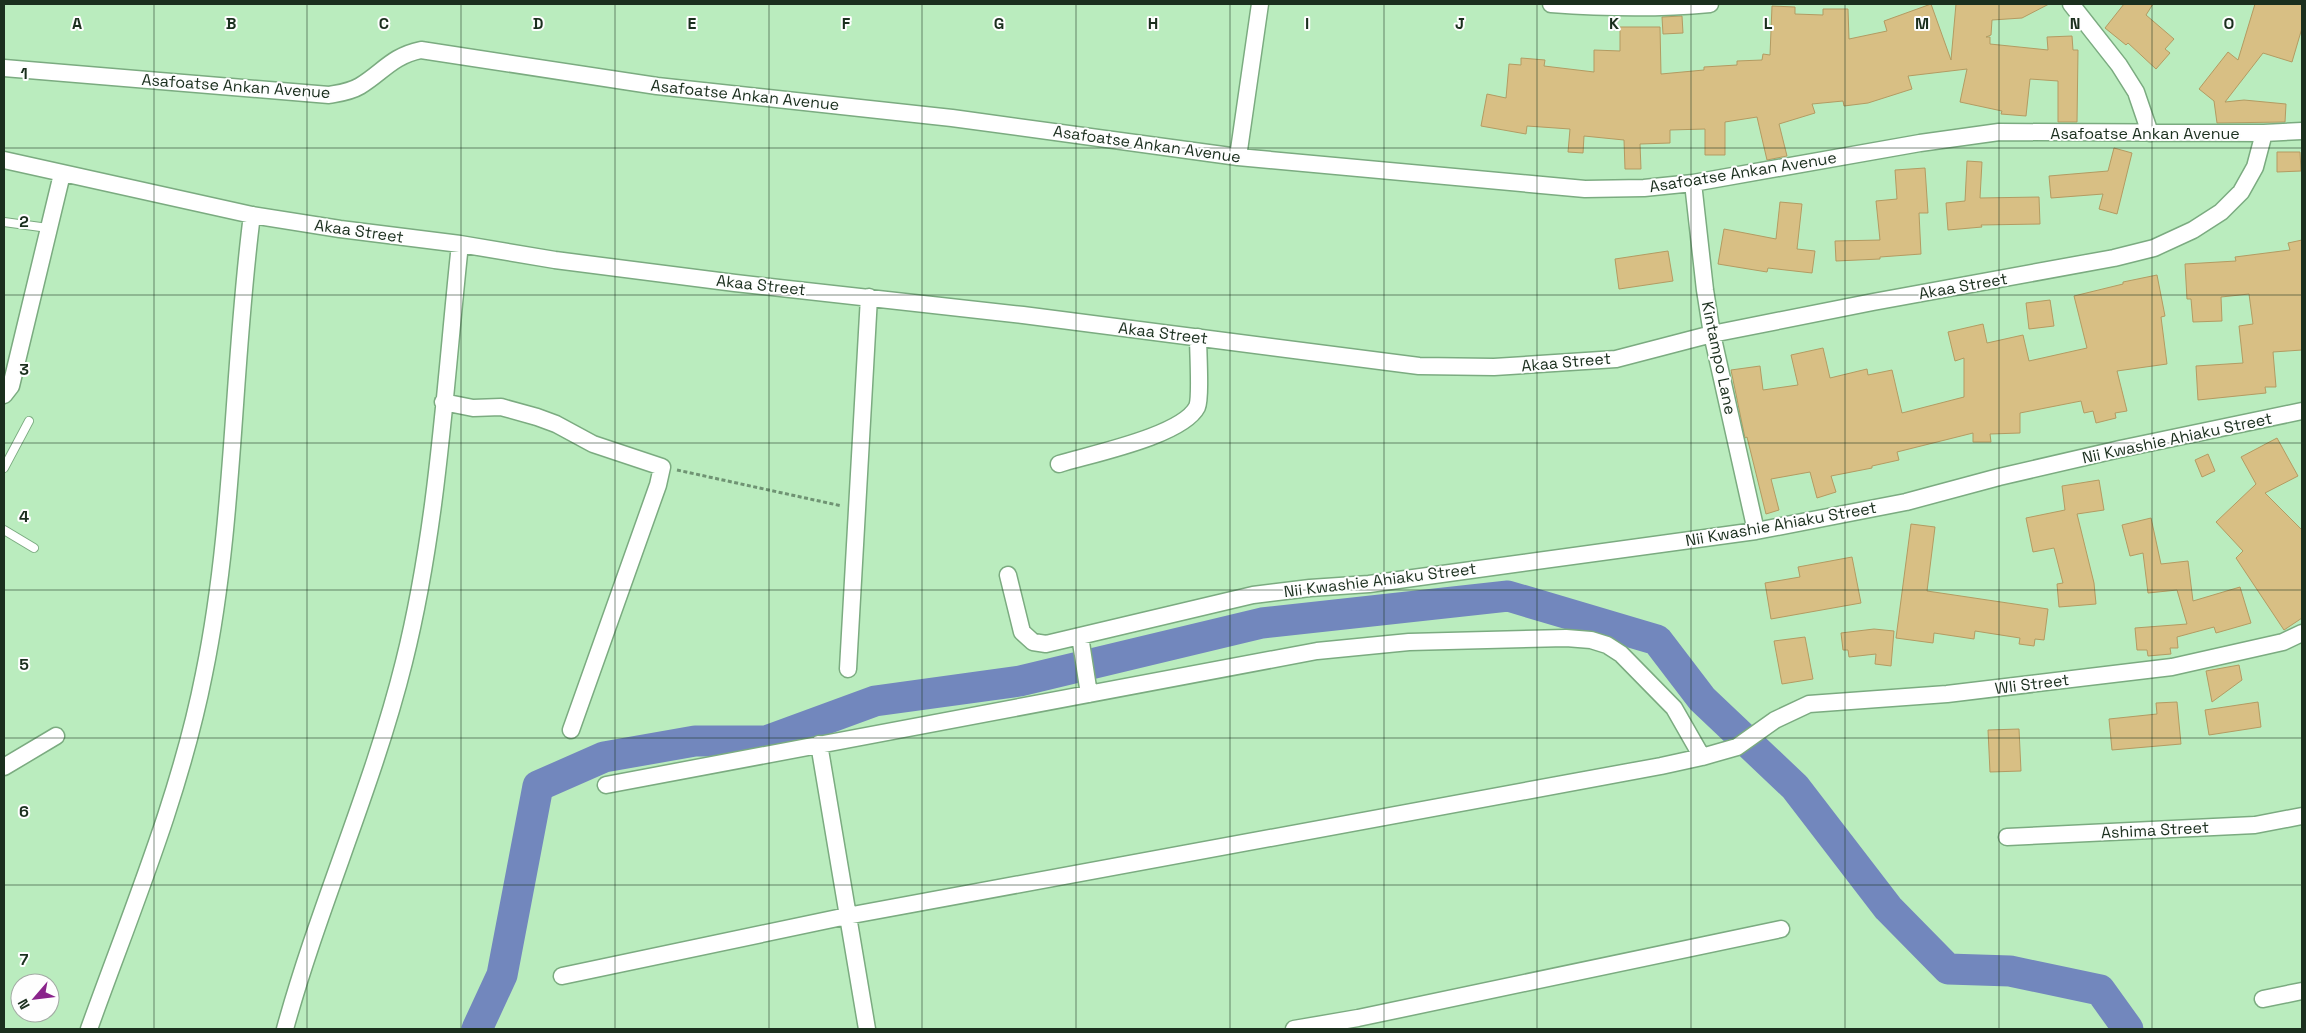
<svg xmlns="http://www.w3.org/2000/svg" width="2306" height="1033" font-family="'Space Grotesk',sans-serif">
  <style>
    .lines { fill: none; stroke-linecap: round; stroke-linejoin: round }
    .river { stroke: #7287bd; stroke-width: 31 }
    .building { fill: #d8bf84; stroke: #b39b62 }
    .lane-casing { stroke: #7bab80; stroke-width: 10 }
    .street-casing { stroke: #7bab80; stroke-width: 19 }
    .path { stroke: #6f9373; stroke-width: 3; stroke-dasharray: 4 2.5; stroke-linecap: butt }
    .lane { stroke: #fff; stroke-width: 8 }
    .street { stroke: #fff; stroke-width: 16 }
    .grid { fill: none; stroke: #1b2f1e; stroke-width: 1; stroke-opacity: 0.55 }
    .labels { text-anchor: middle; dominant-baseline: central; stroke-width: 4; stroke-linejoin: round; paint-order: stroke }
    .street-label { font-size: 16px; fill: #1b2f1e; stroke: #fefefe }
    .grid-label { font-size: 16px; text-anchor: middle; font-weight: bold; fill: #1b2f1e; stroke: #fefefe; stroke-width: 4; stroke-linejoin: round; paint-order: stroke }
  </style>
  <rect width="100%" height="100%" fill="#baecbe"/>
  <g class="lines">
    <path class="river" d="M477 1029 502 975 538 786 604 757 695 741H766L875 701 1020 681 1262 623 1508 596 1657 640 1702 699 1795 787 1888 908 1948 969 2010 971 2100 990 2128 1029"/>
  </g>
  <path class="building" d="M1931 4 1951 60 1956 4H2049L2022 18 1992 20 1991 35 1986 37H1990V44L2048 50 2047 37 2072 36 2073 50H2078L2077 122H2058V81L2030 79 2026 116 2001 114 2002 111 1960 102 1967 69 1908 76 1912 89 1868 103 1844 106 1843 101 1812 104 1815 113 1779 124 1787 156 1767 160 1757 117 1725 122V155H1705V129L1670 130V143L1640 144 1641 169H1625L1624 140 1584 136 1583 153 1568 152 1570 129 1527 126 1526 134 1481 126 1487 94 1506 98 1509 64 1521 65V58L1545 60 1544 66 1594 72V50L1620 51V27H1660L1661 74 1704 70V67L1737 65V61L1762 60 1763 54 1770 55 1772 6 1795 7V14L1823 15V9H1848L1849 39 1887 31 1884 21Z
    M2124 4H2153L2146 15 2174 39 2165 49 2170 53 2156 69 2128 43 2126 45 2105 28Z
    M2255 4H2302V28L2292 62 2263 53 2225 102 2244 100 2286 104 2285 122 2217 123 2214 101 2199 89 2228 52 2238 60Z
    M1682 16 1683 33 1663 34 1662 17Z
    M2114 148 2132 153 2117 214 2099 209 2103 194 2051 198 2049 176 2108 171Z
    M2277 152H2300L2301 171 2277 172Z
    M1967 161 1982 162 1980 198 2039 197 2040 224 1981 225 1982 227 1948 230 1946 203 1965 201Z
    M1925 168 1928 213H1919L1921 254 1880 257V259L1836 261 1835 241 1880 240 1876 201 1897 199 1895 170Z
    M1780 202 1802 204 1797 249 1815 251 1812 273 1768 268 1767 272 1718 264 1724 229 1776 239Z
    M2302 240V350L2273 352 2276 387H2265L2266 393 2198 400 2196 366 2243 363 2239 326 2253 324 2249 294 2221 297 2222 321 2193 322 2191 299H2187L2185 264 2236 261 2235 257 2290 250 2288 243Z
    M1668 251 1673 281 1619 289 1615 259Z
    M2157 275 2165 316 2161 317 2167 364 2117 371 2127 411 2115 413 2116 418 2096 423 2093 411 2084 413 2081 401 2020 413V433L1990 434 1991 442H1973V433L1897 452 1899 460 1872 466V468L1831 476 1836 492 1817 498 1810 472 1771 479 1779 510 1766 514 1747 437 1745 438 1731 370 1760 366 1763 390 1798 385 1791 355 1823 348 1830 378 1867 369 1868 375 1892 370 1902 413 1964 397V358L1955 361 1948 332 1983 324 1987 343 2023 335 2029 361 2087 348 2074 296 2123 284V282Z
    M2050 300 2054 326 2029 329 2026 303Z
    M2277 438 2298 476 2265 493 2302 530V618L2284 630 2236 558 2243 551 2216 522 2256 484 2241 457Z
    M2208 454 2215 471 2202 477 2195 460Z
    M2099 480 2104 510 2077 514 2094 583 2096 604 2059 607 2057 584 2063 583 2054 548 2033 552 2026 518 2065 510 2062 486Z
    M2151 518 2161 564 2188 561 2193 601 2240 587 2251 623 2216 633 2214 627 2177 637 2178 648H2170L2171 654 2148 656 2147 650H2137L2135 628 2187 624 2177 590 2148 593 2143 553 2130 556 2122 525Z
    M1911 524 1935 527 1927 591 2048 609 2044 640 2035 639 2034 646 2019 644 2020 638 1975 631 1974 639 1934 633 1933 643 1896 638Z
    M1852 557 1861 603 1771 619 1765 583 1800 577 1798 567Z
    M1874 629 1894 631 1891 666 1875 664 1876 654 1849 657 1848 650H1843L1841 633Z
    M1805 637 1813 679 1782 684 1774 641Z
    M2239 665 2242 680 2212 702 2206 671Z
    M2177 702 2181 744 2112 750 2109 719 2157 714 2156 703Z
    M2258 702 2261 727 2209 735 2205 710Z
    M2019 729 2021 771 1990 772 1988 730Z"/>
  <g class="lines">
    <defs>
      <path id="lane" d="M4 222 48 228
        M4 468 29 421
        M4 530 34 548"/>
      <path id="street" d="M1551 4C1605 8 1657 9 1710 4
        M2071 4 2119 65 2136 92 2150 133
        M4 68 329 95C340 93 350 92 360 86 383 72 392 56 421 50L657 86 952 118 1238 157 1585 189 1644 188 1693 183 1920 143 1999 132 2264 133 2302 131
        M1238 157 1260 4
        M4 160 252 215 340 229 460 244 555 260 735 283 1023 315 1419 366 1494 367 1616 359 1712 334 1873 302 2114 258 2154 248 2193 230 2221 212 2241 192 2255 167 2264 133
        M1693 183 1705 290 1712 334 1756 531
        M4 395 11 386 62 174
        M443 402 473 408 501 407 537 417 556 424 593 444 662 467 658 485 571 730
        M1059 464C1091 454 1182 436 1197 407 1201 398 1198 350 1198 337
        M1008 575 1022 632 1033 642 1046 644 1253 595 1310 588 1369 584 1756 531 1906 502 1999 477 2120 449 2302 411
        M1080 636 1089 694
        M848 669 869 297
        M819 744 867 1029
        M4 767 56 736
        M606 785 1317 651 1409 642 1566 638 1591 640 1607 645 1621 654 1674 708 1702 757
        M2007 837 2255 825 2302 816
        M562 976 847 916 1661 766 1702 757 1737 747 1775 720 1809 704 1947 694 2172 667 2283 642 2302 633
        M2263 999 2302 991
        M89 1029C131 912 180 796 204 674 235 523 232 368 252 215
        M285 1029C319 905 373 787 404 662 438 526 445 384 460 244
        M1294 1029 1358 1018 1781 929"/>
    </defs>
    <use href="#lane" class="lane-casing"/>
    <use href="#street" class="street-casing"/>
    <path class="path" d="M677 470 842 506"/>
    <use href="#lane" class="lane"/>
    <use href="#street" class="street"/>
  </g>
  <path class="grid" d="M154 4V1029M307 4V1029M461 4V1029M615 4V1029M769 4V1029M922 4V1029M1076 4V1029M1230 4V1029M1384 4V1029M1537 4V1029M1691 4V1029M1845 4V1029M1999 4V1029M2152 4V1029M4 148H2302M4 295H2302M4 443H2302M4 590H2302M4 738H2302M4 885H2302"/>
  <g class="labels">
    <g class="street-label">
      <text transform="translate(236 86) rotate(4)">Asafoatse Ankan Avenue</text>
      <text transform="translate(745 95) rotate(6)">Asafoatse Ankan Avenue</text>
      <text x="2145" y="133">Asafoatse Ankan Avenue</text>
      <text transform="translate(1147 144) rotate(8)">Asafoatse Ankan Avenue</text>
      <text transform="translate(1743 172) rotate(-9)">Asafoatse Ankan Avenue</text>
      <text transform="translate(359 231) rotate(8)">Akaa Street</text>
      <text transform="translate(761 285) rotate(6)">Akaa Street</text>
      <text transform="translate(1963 286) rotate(-10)">Akaa Street</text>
      <text transform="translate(1163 333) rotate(7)">Akaa Street</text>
      <text transform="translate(1719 358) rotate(78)">Kintampo Lane</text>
      <text transform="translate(1566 362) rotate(-5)">Akaa Street</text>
      <text transform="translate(2177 438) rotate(-12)">Nii Kwashie Ahiaku Street</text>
      <text transform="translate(1781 524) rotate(-10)">Nii Kwashie Ahiaku Street</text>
      <text transform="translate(1380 580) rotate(-7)">Nii Kwashie Ahiaku Street</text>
      <text transform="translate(2032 684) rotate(-7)">Wli Street</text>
      <text transform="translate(2155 830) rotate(-3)">Ashima Street</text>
    </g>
  </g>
  <g class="grid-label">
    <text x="77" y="29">A</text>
    <text x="231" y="29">B</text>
    <text x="384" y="29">C</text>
    <text x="538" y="29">D</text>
    <text x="692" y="29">E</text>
    <text x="846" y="29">F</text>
    <text x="999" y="29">G</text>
    <text x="1153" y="29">H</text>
    <text x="1307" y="29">I</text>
    <text x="1460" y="29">J</text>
    <text x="1614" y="29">K</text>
    <text x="1768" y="29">L</text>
    <text x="1922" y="29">M</text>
    <text x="2075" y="29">N</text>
    <text x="2229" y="29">O</text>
    <text x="24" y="79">1</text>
    <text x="24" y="227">2</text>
    <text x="24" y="375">3</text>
    <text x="24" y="522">4</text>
    <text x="24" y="670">5</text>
    <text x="24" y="817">6</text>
    <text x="24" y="965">7</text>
  </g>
  <rect width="2306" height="1033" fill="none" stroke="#1b2f1e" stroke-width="10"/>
  <g transform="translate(35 998) rotate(242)"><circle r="24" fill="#fefefe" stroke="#a3aba4"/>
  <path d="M0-4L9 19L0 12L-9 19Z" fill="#8a248b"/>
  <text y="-8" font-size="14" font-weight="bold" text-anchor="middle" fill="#1b2f1e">N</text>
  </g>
</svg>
